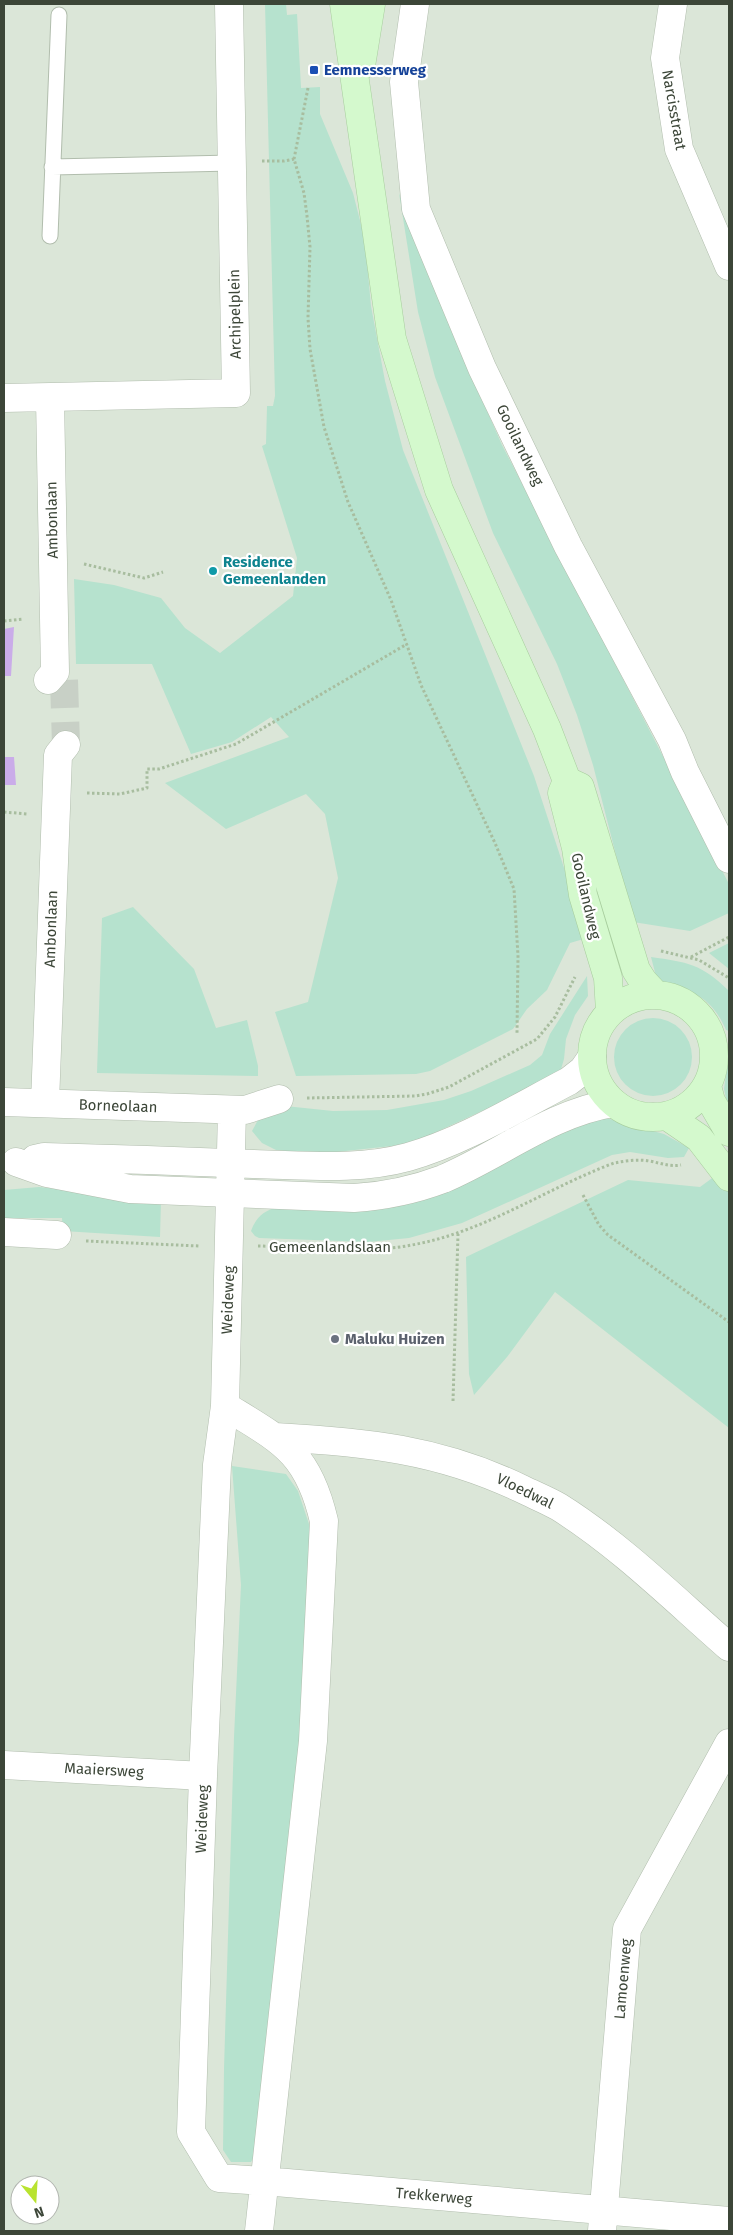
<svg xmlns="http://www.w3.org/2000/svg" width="733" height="2235" font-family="'Fira Sans',sans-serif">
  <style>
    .residential { fill: #dbe6d8; fill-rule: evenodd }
    .green { fill: #b6e2ce }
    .water { fill: #caace9 }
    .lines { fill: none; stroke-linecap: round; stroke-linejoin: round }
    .minor-tunnel { stroke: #c8d0c6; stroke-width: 28; stroke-dasharray: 28 14; stroke-linecap: butt }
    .service-casing { stroke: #b1bdad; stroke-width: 17 }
    .minor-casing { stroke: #b1bdad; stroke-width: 29 }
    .tertiary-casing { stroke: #b1bdad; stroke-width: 29 }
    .secondary-casing { stroke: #a7cd9d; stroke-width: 29 }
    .path { stroke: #a8bd9f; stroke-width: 3; stroke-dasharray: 2.5 2.5; stroke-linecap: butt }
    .service { stroke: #fff; stroke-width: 15 }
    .minor { stroke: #fff; stroke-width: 28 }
    .tertiary { stroke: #fff; stroke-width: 28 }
    .secondary { stroke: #d4f9cd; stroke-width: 28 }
    .transit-dot { fill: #1a4fb4; stroke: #fff; stroke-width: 2 }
    .culture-dot { fill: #0f9aa8; stroke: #fff; stroke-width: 2 }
    .worship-dot { fill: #6b7280; stroke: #fff; stroke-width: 2 }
    .labels { text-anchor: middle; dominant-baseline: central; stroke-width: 4.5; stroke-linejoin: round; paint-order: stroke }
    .transit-label { font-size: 15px; font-weight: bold; fill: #164399; stroke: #fff; text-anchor: start }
    .street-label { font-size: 15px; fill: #3c4638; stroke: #fff }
    .culture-label { font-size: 15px; font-weight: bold; fill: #0d838f; stroke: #fff; text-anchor: start }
    .worship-label { font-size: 15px; font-weight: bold; fill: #5b616d; stroke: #fff; text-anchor: start }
  </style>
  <rect width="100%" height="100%" fill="#ebf3e9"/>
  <path class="residential" d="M4 4H729V2231H4ZM20 2185H50V2215H20Z"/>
  <path class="green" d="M265 4H286L287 15 297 14 301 88 320 87V114L353 193 365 240 371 306 385 381 403 450 534 776 587 938 570 943 547 990 527 1009 513 1029 430 1071 416 1074 296 1076 275 1012 308 1002 338 878 325 814 306 794 226 829 165 783 289 737 271 717 232 742 191 754 152 664H76L74 579 114 585 161 598 185 628 220 653 293 596 297 558 262 446 266 444 267 406H273L275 396Z
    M399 193 444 313 502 445 729 884V913L690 931 633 922 593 765 577 715 557 664 493 533 435 377 418 312Z
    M133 907 194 969 216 1028 247 1020 258 1066V1076L97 1073 102 918Z
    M729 943V969L709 953Z
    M651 957C687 962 702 964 729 991V1031L726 1030C710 994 692 992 657 980Z
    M587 976 588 996 575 1015 566 1039 564 1059 559 1076 410 1144 318 1154 276 1150 262 1143 252 1131 258 1120 274 1115 285 1106 333 1111 387 1110 444 1100 471 1091 530 1065 542 1055 550 1034Z
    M614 1057a39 39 0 1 1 78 0a39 39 0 1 1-78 0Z
    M729 1052V1112L724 1089Z
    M606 1118 664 1134 689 1148 684 1157 668 1158 630 1152 612 1155 462 1223 409 1238 368 1242 259 1238 255 1236 251 1231C256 1217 264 1211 277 1207L361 1208 578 1121Z
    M715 1176 729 1193V1428L555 1292 507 1357 474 1395 469 1374 466 1257 628 1180 700 1187Z
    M39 1187 161 1200 160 1237 63 1231 62 1218H4V1190Z
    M232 1466 286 1474 298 1491 311 1530 302 1762 256 2154 251 2162H231L223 2150 224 2069 234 1737 241 1585Z"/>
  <path class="water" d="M14 627 11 676H4V629Z
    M4 757H14L16 785H4Z"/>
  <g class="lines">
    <path class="minor-tunnel" d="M64 680 66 745"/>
    <defs>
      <path id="service" d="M52 167 232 163
        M50 236 59 15"/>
      <path id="minor" d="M415 4 404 82 416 209 482 368 568 546 672 740 685 772 729 859
        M673 4 665 58 679 149 729 266
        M4 398 236 393 229 4
        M48 680 55 672 50 398
        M4 1102 245 1110 279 1099
        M45 1103 58 755 66 745
        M232 1110 225 1406 217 1465 203 1776 191 2132 219 2178 264 2181 729 2221
        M4 1232 57 1235
        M225 1406C282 1441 308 1452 324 1521L313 1741 259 2231
        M275 1437C365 1442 439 1449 522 1489 534 1495 547 1500 559 1507 621 1546 674 1599 729 1647
        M4 1765 203 1776
        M602 2231 627 1929 729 1743"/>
      <path id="tertiary" d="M35 1159 44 1157C114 1159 183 1161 253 1164 305 1165 357 1171 408 1157 464 1141 517 1108 569 1081L583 1070 592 1057
        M16 1162 47 1173 130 1189 354 1198C385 1196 414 1190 443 1179 500 1155 551 1113 613 1103"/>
      <path id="secondary" d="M344 4 392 339 439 490 547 729 567 781 562 793 576 848 583 895 608 978 610 1012
        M361 66 371 4
        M567 781 580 787 636 970 643 981 656 995
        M592 1056a61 61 0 1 1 122 0a61 61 0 1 1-122 0Z
        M707 1086 711 1101 729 1132
        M667 1116 699 1138 729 1177"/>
    </defs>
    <use href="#service" class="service-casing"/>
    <use href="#minor" class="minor-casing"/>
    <use href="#tertiary" class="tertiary-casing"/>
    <use href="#secondary" class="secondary-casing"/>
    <path class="path" d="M308 88 294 159 304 193 307 216 310 247 308 318 310 349 324 427 348 502 391 600 421 685 495 843 514 889 518 956 517 1033
      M262 161H284L294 159
      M84 564 144 578 163 572
      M4 621 23 619
      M87 793 120 794 147 788V769H159L236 744 407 644
      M4 812 27 814
      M661 951 699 960 729 978
      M691 957 729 937
      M713 1040 729 1041
      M307 1098 415 1096 427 1094 449 1087 537 1039 555 1017 575 977
      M583 1195 599 1225 608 1235 729 1322
      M86 1241 199 1246
      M258 1246C310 1247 366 1255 417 1244 488 1230 547 1188 614 1163 625 1161 638 1159 649 1161 661 1163 669 1167 681 1165
      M453 1401 458 1234"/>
    <use href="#service" class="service"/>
    <use href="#minor" class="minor"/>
    <use href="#tertiary" class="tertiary"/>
    <use href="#secondary" class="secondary"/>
  </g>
  <rect class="transit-dot" x="309" y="65" width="10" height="10" rx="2.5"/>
  <circle class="culture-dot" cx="213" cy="571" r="5"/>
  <circle class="worship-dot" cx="335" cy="1339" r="5"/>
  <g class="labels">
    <g class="transit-label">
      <text x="324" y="70">Eemnesserweg</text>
    </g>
    <g class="street-label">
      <text transform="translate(674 110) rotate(80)">Narcisstraat</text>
      <text transform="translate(235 314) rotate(-91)">Archipelplein</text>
      <text transform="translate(520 445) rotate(64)">Gooilandweg</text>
      <text transform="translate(52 520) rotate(-91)">Ambonlaan</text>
      <text transform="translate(586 896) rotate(77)">Gooilandweg</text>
      <text transform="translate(51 929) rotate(-88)">Ambonlaan</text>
      <text transform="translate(118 1106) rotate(2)">Borneolaan</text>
      <text x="330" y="1247">Gemeenlandslaan</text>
      <text transform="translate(228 1300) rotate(-88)">Weideweg</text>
      <text transform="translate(525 1491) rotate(26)">Vloedwal</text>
      <text transform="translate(104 1770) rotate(3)">Maaiersweg</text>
      <text transform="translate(202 1819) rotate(-88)">Weideweg</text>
      <text transform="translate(623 1979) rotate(-85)">Lamoenweg</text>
      <text transform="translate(434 2196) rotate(5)">Trekkerweg</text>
    </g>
    <g class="culture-label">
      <text x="223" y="562">Residence<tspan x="223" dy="17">Gemeenlanden</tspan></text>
    </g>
    <g class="worship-label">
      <text x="345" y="1339">Maluku Huizen</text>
    </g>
  </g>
  <rect width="733" height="2235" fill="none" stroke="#3c4638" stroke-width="10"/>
  <g transform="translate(35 2200) rotate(162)"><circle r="24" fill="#ffffff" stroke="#b1b5af"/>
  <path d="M0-4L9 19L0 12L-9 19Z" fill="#b9e330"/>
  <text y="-8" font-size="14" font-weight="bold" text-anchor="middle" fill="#3c4638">N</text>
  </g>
</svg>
